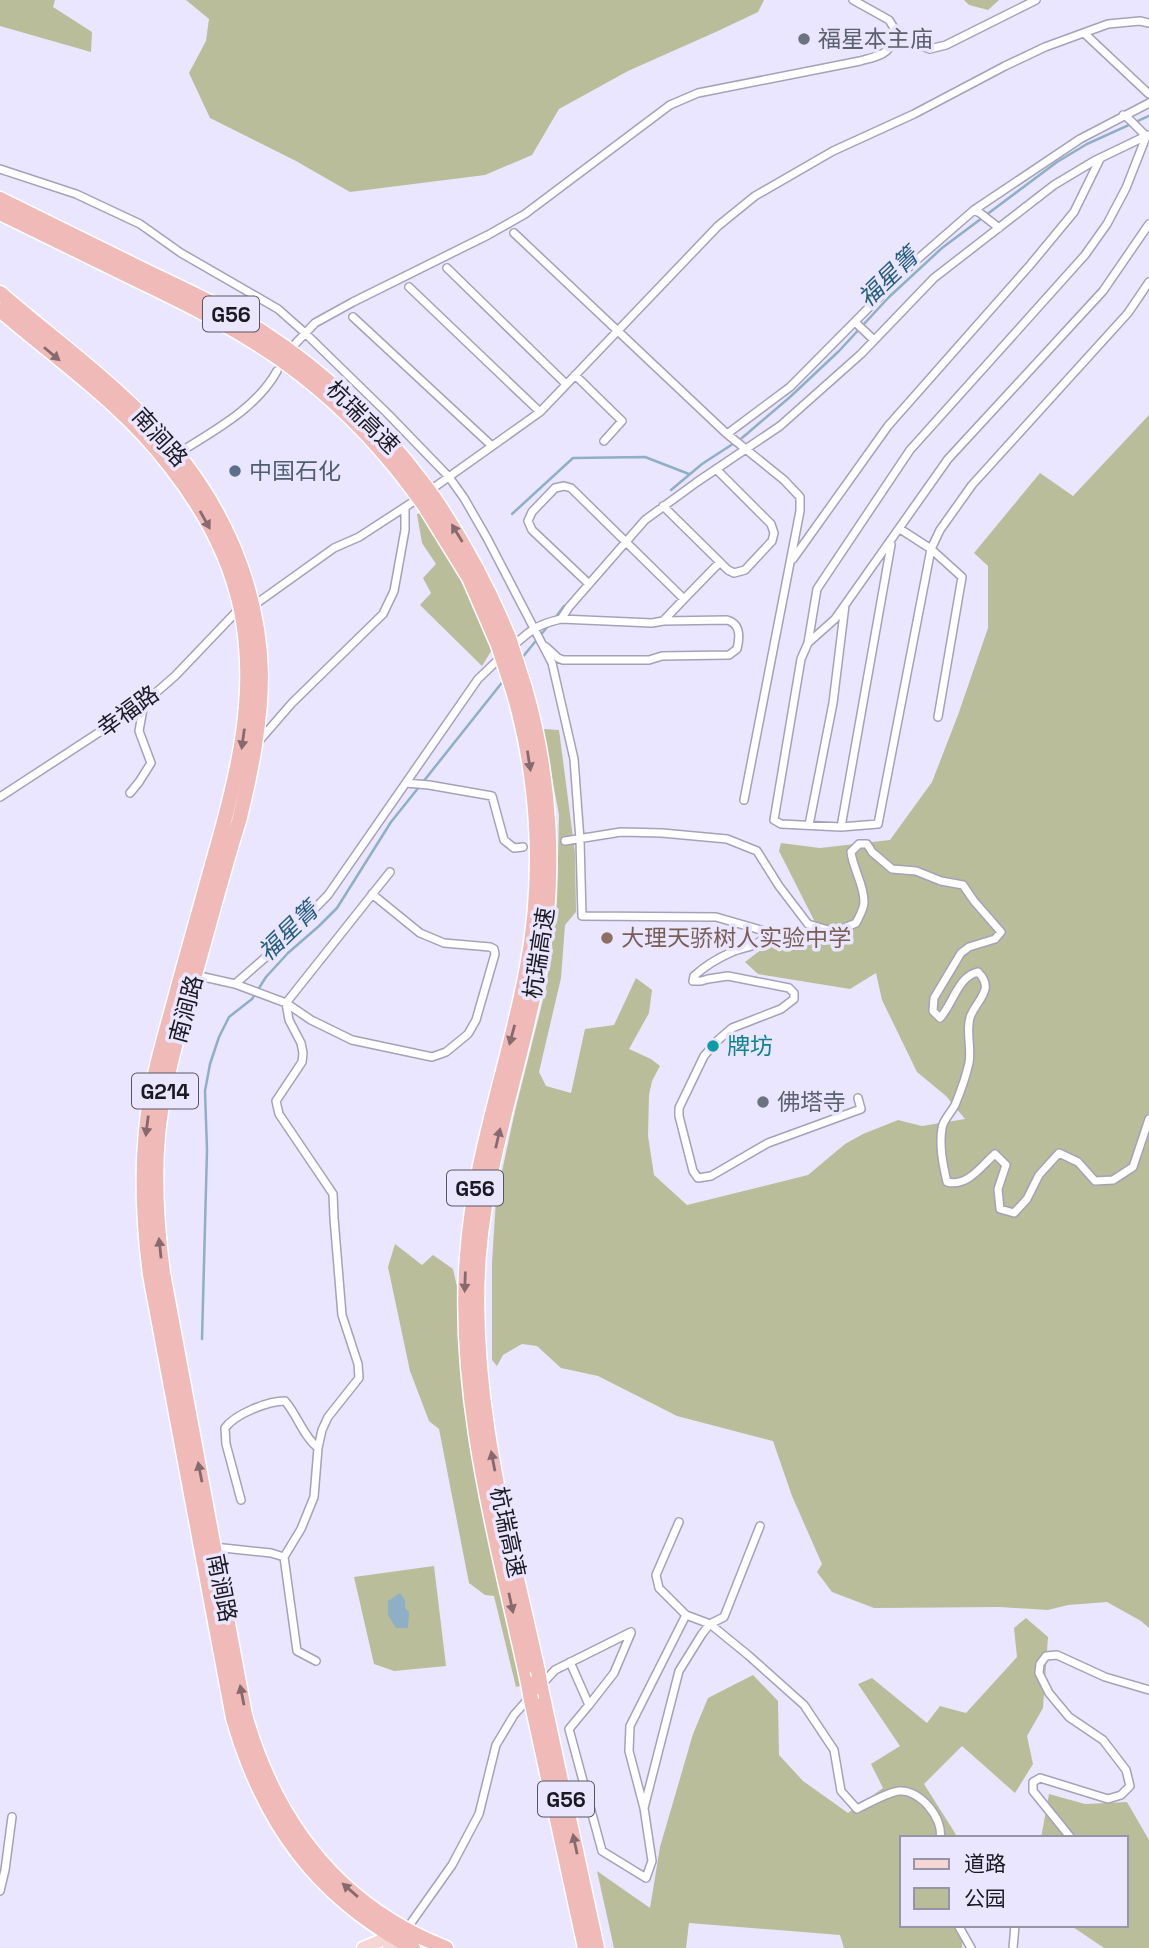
<svg xmlns="http://www.w3.org/2000/svg" width="1149" height="1948" font-family="'Space Grotesk','Noto Sans SC',sans-serif">
  <style>
    .green { fill: #b9bd9a }
    .water { fill: #8eafc5 }
    .lines { fill: none; stroke-linecap: round; stroke-linejoin: round }
    .stream { stroke: #8eafc5; stroke-width: 2.5 }
    .street-casing { stroke: #a6a1b8; stroke-width: 10 }
    .primary-casing { stroke: #fff; stroke-width: 15 }
    .highway-casing { stroke: #fff; stroke-width: 17 }
    .street { stroke: #fff; stroke-width: 7 }
    .primary { stroke: #f6d6d5; stroke-width: 12 }
    .highway { stroke: #f0bab9; stroke-width: 14 }
    .highway-bridge-casing { stroke: #fff; stroke-width: 17; stroke-linecap: butt }
    .highway-bridge { stroke: #f0bab9; stroke-width: 14 }
    .oneway { fill: #866a6e }
    .worship-dot { fill: #6b7280; stroke: #ebe6ff; stroke-width: 2.5 }
    .service-dot { fill: #5c6f8a; stroke: #ebe6ff; stroke-width: 2.5 }
    .education-dot { fill: #8d6e63; stroke: #ebe6ff; stroke-width: 2.5 }
    .culture-dot { fill: #0f9aa8; stroke: #ebe6ff; stroke-width: 2.5 }
    .labels { text-anchor: middle; dominant-baseline: central; stroke-width: 7; stroke-linejoin: round; paint-order: stroke }
    .shield { fill: #ebe6ff; stroke: #595664; stroke-width: 2 }
    .shield-label { font-size: 21px; font-weight: bold; fill: #1b1922 }
    .worship-label { font-size: 23px; fill: #5b616d; stroke: #ebe6ff; text-anchor: start }
    .street-label { font-size: 23px; fill: #1b1922; stroke: #ebe6ff }
    .service-label { font-size: 23px; fill: #4e5e75; stroke: #ebe6ff; text-anchor: start }
    .education-label { font-size: 23px; fill: #785e54; stroke: #ebe6ff; text-anchor: start }
    .culture-label { font-size: 23px; fill: #0d838f; stroke: #ebe6ff; text-anchor: start }
    .water-label { font-size: 24px; font-style: italic; fill: #255e7d; stroke: #ebe6ff }
  </style>
  <rect width="100%" height="100%" fill="#ebe6ff"/>
  <path class="green" d="M0 0H55L53 7 92 32 91 52 0 26Z
    M186 0H764L758 12 718 31 628 71 559 109 532 155 485 175 350 192 296 161 210 118 189 73 206 41 209 19Z
    M964 0H999L988 10 969 5Z
    M1149 415V1628L1141 1621 1107 1602 1068 1605 1048 1610 1000 1607 874 1608 832 1592 817 1572 822 1564 792 1496 773 1441 677 1416 598 1376 561 1368 537 1346 522 1344 503 1355 497 1366 492 1360V1263L496 1199 515 1111 546 988 557 902 559 815 543 729 559 730 575 853 576 912 565 925 561 978 539 1072 546 1086 571 1093 585 1029 614 1025 636 978 652 990 649 1013 629 1049 651 1059 660 1066 652 1081 649 1095 648 1136 654 1175 687 1205 808 1175 845 1144 863 1134 898 1120 922 1126 965 1119 946 1096 917 1072 882 1000 876 973 850 989 758 974 745 962 758 952 779 940 823 938 779 851 781 843 820 848 890 840 932 782 958 715 988 628V566L974 553 1040 473 1073 496Z
    M422 513C450 557 473 601 493 648L482 666 420 605 431 593 423 578 436 564 422 543 417 514Z
    M395 1244 422 1265 433 1255 453 1269 461 1305 523 1685 516 1687 494 1596 485 1595 469 1583 439 1429 429 1421 410 1371 388 1267Z
    M434 1566 446 1666 394 1671 374 1664 354 1577Z
    M1026 1618 1048 1637 1043 1708 1027 1736 1033 1764 1015 1793 962 1746 924 1784 955 1833 957 1838H902V1925H963L962 1948H844L840 1935 689 1923 686 1948H614L597 1871 650 1908 660 1847 693 1734 708 1698 753 1675 778 1701 779 1755 803 1781 848 1813 883 1788 871 1764 900 1746 858 1684 872 1678 927 1723 940 1706 966 1713 1017 1657 1014 1628Z
    M1049 1794 1085 1804 1127 1802 1149 1840V1948H1104L1070 1925H1126V1838H1041Z"/>
  <path class="water" d="M400 1593 405 1600V1608L409 1612 408 1628H396L388 1615V1601Z"/>
  <g class="lines">
    <path class="stream" d="M671 490 702 464 742 438 790 397 839 351 889 297 942 248 1057 162 1087 144 1149 116
      M512 514 573 458 645 457 689 474
      M555 618 564 606
      M521 659 548 626
      M423 782 504 680
      M202 1339 207 1150 205 1091 210 1064 219 1037 229 1017 252 999 266 977 288 953 319 926 337 908 391 822 419 787"/>
    <defs>
      <path id="street" d="M853 0 889 20 894 28 917 44 930 49 946 45 1036 0
        M1084 33 1149 94
        M1123 115 1128 118 1146 136 1148 135
        M0 169 76 194 140 224 181 253 278 309 304 332 388 414 449 477 464 498 487 538 552 663 574 759 580 840 582 916 716 917 764 931 763 939C754 948 743 947 732 952 718 958 705 966 694 976L693 981H701L708 979 728 976 789 988 794 993V999L781 1009 732 1028 717 1041 704 1056 679 1108V1116L693 1171 698 1178 711 1176 768 1143 861 1109 858 1098
        M974 210 980 213 999 228
        M514 233 727 434 784 480 800 497V511L744 800
        M447 268 566 384
        M409 287 540 412
        M353 317 492 446
        M854 323H856L874 340
        M296 343 315 323 353 302 488 235 525 214 670 105 698 93 860 61C882 55 894 54 894 28
        M575 375 622 421 604 441
        M727 434 790 387 912 264 974 210 1080 139 1149 103
        M177 454C213 431 256 409 277 371
        M429 491 540 412 718 226 755 196 833 151 914 114 1005 66 1045 47 1108 24 1140 21 1149 23
        M663 506 728 570 734 573 745 570 772 541 774 533 771 524 716 469
        M900 529 931 549 878 824 841 827 781 824 774 820 801 659 808 643 835 619 948 459 1103 291 1149 224
        M793 559 888 426 1031 264 1074 212 1100 159
        M589 584 532 530 528 521 532 512 555 488 564 486 571 488 684 599 663 621
        M684 599 720 562
        M253 606 334 548 359 537 419 498
        M808 643 817 589 910 450 1085 255 1107 224 1126 188 1146 137
        M513 646C531 630 536 625 561 619L569 607 645 520 697 482 780 426 861 354 934 278 1054 185 1094 161 1146 136
        M546 647 558 658 563 660H649L662 656 729 655 737 649C740 637 741 624 727 620L663 621 652 623 561 619
        M938 717 962 577 931 549 940 530 972 485 1128 313 1149 282
        M259 741 292 703 383 614 394 591 405 530V509
        M406 783 429 785 492 796 504 840 514 848 523 847
        M130 793 139 782 151 763 139 731 144 703
        M0 797 144 703 175 676 240 608
        M809 825 833 703 845 605
        M841 827 891 545
        M565 841 621 832 662 833 727 839 757 851 779 886 808 924 835 932 856 923C859 917 864 909 864 902 864 884 853 869 851 852L859 844H867L872 852 892 869 916 871 941 881 963 885 974 901 1001 932 995 939 969 947 961 953 934 998 933 1011 940 1018C953 1004 958 976 978 972 995 989 978 999 971 1015 965 1028 972 1048 969 1063 966 1076 960 1093 955 1105 951 1113 943 1120 942 1128 939 1146 943 1165 947 1182 968 1187 981 1166 995 1154L1006 1165 998 1189 1000 1209 1014 1213 1027 1199 1039 1175 1059 1153 1078 1162 1095 1181 1113 1180 1133 1167 1149 1119
        M195 975 235 984 275 949 328 895 478 679 501 657
        M235 984 286 1003 390 872
        M286 1003 289 1020 301 1043 303 1053 302 1062 276 1101 279 1114 333 1194 334 1218 342 1315 358 1364 359 1378 328 1417 322 1430 318 1448 314 1497 301 1529 284 1557 297 1651 316 1661
        M286 1003 311 1020 352 1040 432 1057 446 1052 468 1034 476 1020 495 954 494 949 490 947 444 943 420 933 372 894
        M241 1500 226 1444 225 1428C235 1414 268 1401 285 1401 298 1416 303 1436 318 1448
        M679 1522 656 1575 659 1588 686 1615 710 1624 748 1655 804 1705 834 1750 841 1791 857 1809C867 1804 888 1792 899 1791 920 1789 944 1819 940 1838
        M214 1547 271 1553 284 1557
        M570 1662 589 1705 569 1729 602 1851 646 1878 652 1861 644 1808 679 1671 702 1634 710 1624 724 1617 760 1526
        M542 1684 555 1670 631 1632
        M589 1705 614 1673 631 1633
        M644 1808 629 1751 630 1726 686 1615
        M1071 1838 1033 1791V1782L1040 1778 1108 1799 1121 1795 1130 1786 1126 1770 1103 1740 1069 1717 1049 1693 1039 1673 1040 1664 1046 1656 1057 1655 1105 1677 1149 1690
        M0 1891 5 1870 12 1817
        M958 1925 971 1948
        M406 1930 452 1865 479 1814 496 1745 514 1715 529 1698
        M1013 1948 1015 1925"/>
      <path id="primary" d="M363 1948 399 1933
        M389 1948 403 1942 404 1937"/>
      <path id="highway" d="M0 199C49 223 99 248 148 272 186 290 225 308 261 331 324 372 378 423 423 483
        M0 213C45 235 90 257 135 279 185 303 234 327 280 359 331 395 376 440 413 490
        M0 293C51 337 106 377 153 426 217 493 259 580 261 674 261 724 251 773 239 821 222 875 208 930 192 985 178 1034 163 1084 158 1135 154 1181 157 1228 163 1273L245 1715C276 1824 339 1906 446 1948
        M0 310C58 360 124 405 170 466 203 508 230 557 241 610 258 693 238 774 215 854 203 897 191 940 179 983 170 1018 159 1052 152 1088 140 1150 142 1213 150 1275L233 1718C263 1822 316 1897 413 1948
        M434 498C464 542 489 589 509 638
        M424 505 469 578 498 645
        M525 688C551 778 557 877 539 970 521 1066 487 1157 479 1254 468 1395 508 1534 538 1671
        M514 694C539 782 544 877 527 967 509 1065 474 1155 467 1256 456 1401 498 1543 528 1683
        M541 1688 597 1948
        M531 1700 585 1948"/>
    </defs>
    <use href="#street" class="street-casing"/>
    <use href="#primary" class="primary-casing"/>
    <use href="#highway" class="highway-casing"/>
    <use href="#street" class="street"/>
    <use href="#primary" class="primary"/>
    <use href="#highway" class="highway"/>
    <defs>
      <path id="highway-bridge" d="M423 483 434 498
        M413 490 424 505
        M509 638 525 688
        M498 645 514 694
        M538 1671 541 1688
        M528 1683 531 1700"/>
    </defs>
    <use href="#highway-bridge" class="highway-bridge-casing"/>
    <use href="#highway-bridge" class="highway-bridge"/>
  </g>
  <defs><path id="oneway-solid" d="M-6-.8H1V-3.2L6.5 0L1 3.2V.8H-6Z" transform="scale(1.75)"/></defs>
  <g class="oneway">
    <use href="#oneway-solid" transform="translate(52 354) rotate(40)"/>
    <use href="#oneway-solid" transform="translate(205 520) rotate(61)"/>
    <use href="#oneway-solid" transform="translate(457 533) rotate(-121)"/>
    <use href="#oneway-solid" transform="translate(243 739) rotate(98)"/>
    <use href="#oneway-solid" transform="translate(529 761) rotate(81)"/>
    <use href="#oneway-solid" transform="translate(512 1035) rotate(105)"/>
    <use href="#oneway-solid" transform="translate(147 1126) rotate(97)"/>
    <use href="#oneway-solid" transform="translate(498 1138) rotate(-77)"/>
    <use href="#oneway-solid" transform="translate(160 1248) rotate(-96)"/>
    <use href="#oneway-solid" transform="translate(465 1282) rotate(92)"/>
    <use href="#oneway-solid" transform="translate(493 1461) rotate(-101)"/>
    <use href="#oneway-solid" transform="translate(200 1472) rotate(-101)"/>
    <use href="#oneway-solid" transform="translate(511 1603) rotate(78)"/>
    <use href="#oneway-solid" transform="translate(242 1695) rotate(-101)"/>
    <use href="#oneway-solid" transform="translate(575 1844) rotate(-102)"/>
    <use href="#oneway-solid" transform="translate(350 1890) rotate(-139)"/>
  </g>
  <g class="worship-dot">
    <circle cx="804" cy="39" r="7"/>
    <circle cx="763" cy="1102" r="7"/>
  </g>
  <circle class="service-dot" cx="235" cy="471" r="7"/>
  <circle class="education-dot" cx="607" cy="938" r="7"/>
  <circle class="culture-dot" cx="713" cy="1046" r="7"/>
  <g class="labels">
    <g class="shield">
      <rect x="203" y="296.5" width="56" height="35" rx="5"/>
      <rect x="132" y="1073.5" width="66" height="35" rx="5"/>
      <rect x="447" y="1170.5" width="56" height="35" rx="5"/>
      <rect x="538" y="1781.5" width="56" height="35" rx="5"/>
    </g>
    <g class="shield-label">
      <text x="231" y="314">G56</text>
      <text x="165" y="1091">G214</text>
      <text x="475" y="1188">G56</text>
      <text x="566" y="1799">G56</text>
    </g>
    <g class="worship-label">
      <text x="818" y="39">福星本主庙</text>
      <text x="777" y="1102">佛塔寺</text>
    </g>
    <g class="street-label">
      <text transform="translate(363 417) rotate(45)">杭瑞高速</text>
      <text transform="translate(160 437) rotate(48)">南涧路</text>
      <text transform="translate(128 711) rotate(-36)">幸福路</text>
      <text transform="translate(539 953) rotate(-81)">杭瑞高速</text>
      <text transform="translate(186 1009) rotate(-75)">南涧路</text>
      <text transform="translate(508 1532) rotate(78)">杭瑞高速</text>
      <text transform="translate(222 1588) rotate(79)">南涧路</text>
    </g>
    <g class="service-label">
      <text x="249" y="471">中国石化</text>
    </g>
    <g class="education-label">
      <text x="621" y="938">大理天骄树人实验中学</text>
    </g>
    <g class="culture-label">
      <text x="727" y="1046">牌坊</text>
    </g>
    <g class="water-label">
      <text transform="translate(888 277) rotate(-44)">福星箐</text>
      <text transform="translate(288 931) rotate(-44)">福星箐</text>
    </g>
  </g>
  <rect x="900" y="1836" width="228" height="91" fill="#ebe6ff" stroke="#9894a7" stroke-width="2"/>
  <rect x="914" y="1859" width="35" height="10" fill="#f6d6d5" stroke="#9894a7" stroke-width="2"/>
  <text x="964" y="1871" font-size="21" fill="#1b1922">道路</text>
  <rect x="914" y="1888" width="35" height="21" fill="#b9bd9a" stroke="#9894a7" stroke-width="2"/>
  <text x="964" y="1906" font-size="21" fill="#1b1922">公园</text>
</svg>
